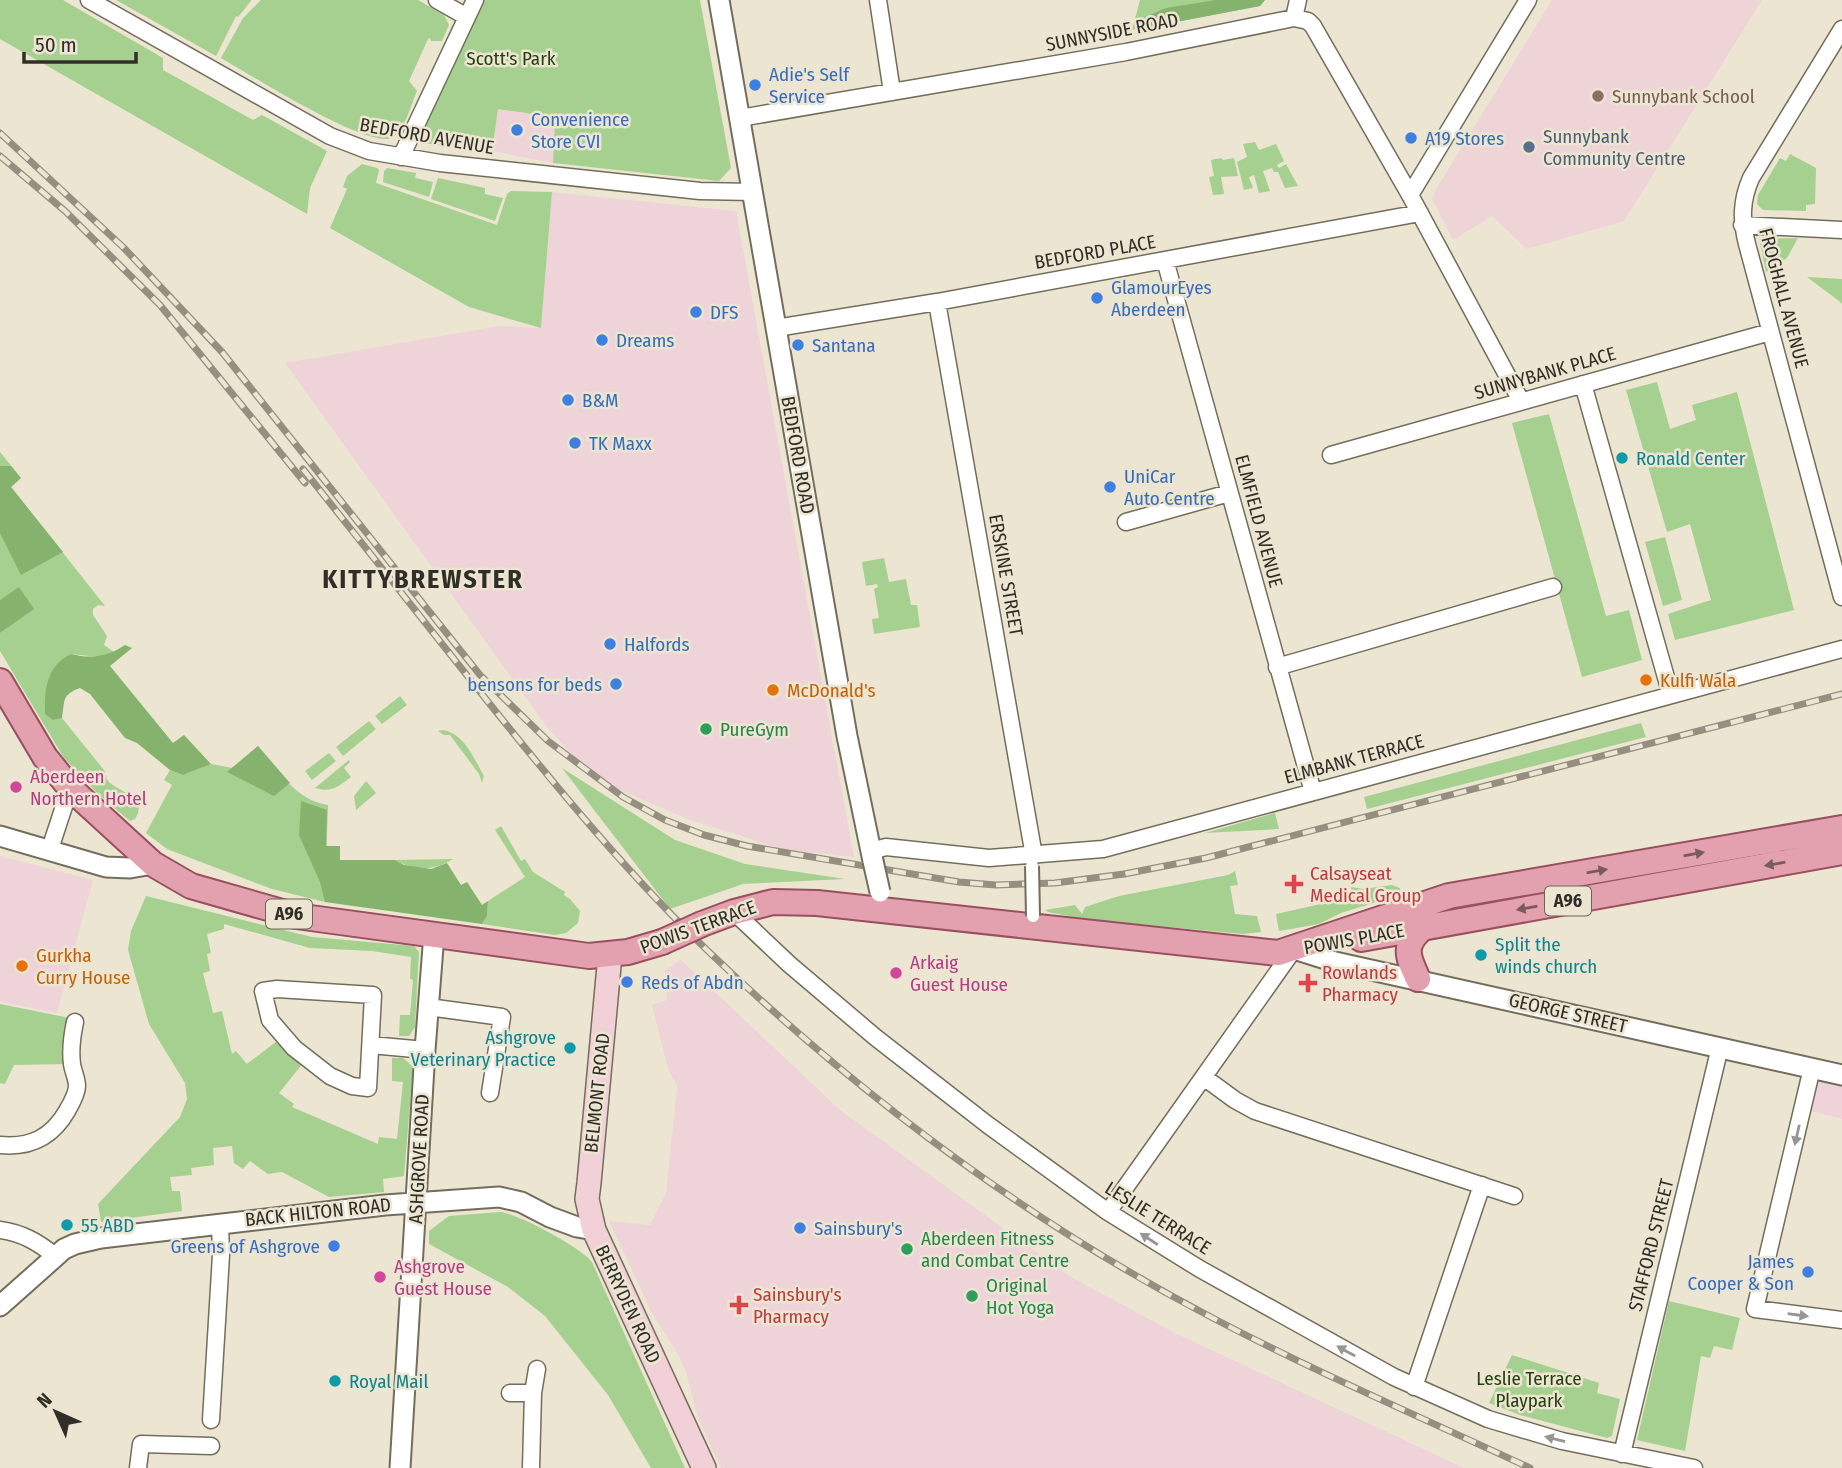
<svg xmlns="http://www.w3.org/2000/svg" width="1842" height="1468" font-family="'Fira Sans Condensed',sans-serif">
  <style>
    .commercial { fill: #eed4d9 }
    .education { fill: #eed4d7 }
    .green { fill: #a6d08f }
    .forest { fill: #85b26c }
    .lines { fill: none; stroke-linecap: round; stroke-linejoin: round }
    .minor-casing { stroke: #736d5c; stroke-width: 19 }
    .tertiary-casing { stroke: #736d5c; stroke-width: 23 }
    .secondary-casing { stroke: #736d5c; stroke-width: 26 }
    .primary-casing { stroke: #98505e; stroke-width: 28 }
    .minor { stroke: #fff; stroke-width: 16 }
    .tertiary { stroke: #fff; stroke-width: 19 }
    .secondary { stroke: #f1d0d8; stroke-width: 23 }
    .primary { stroke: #e3a1b0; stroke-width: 24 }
    .rail-casing { stroke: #948f81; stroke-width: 7 }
    .rail { stroke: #ece5d1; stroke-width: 4.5; stroke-dasharray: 13; stroke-linecap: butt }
    .pedestrian-bridge-casing { stroke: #736d5c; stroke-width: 16; stroke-linecap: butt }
    .tertiary-bridge-casing { stroke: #736d5c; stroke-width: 23; stroke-linecap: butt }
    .primary-bridge-casing { stroke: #98505e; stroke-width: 28; stroke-linecap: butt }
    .pedestrian-bridge { stroke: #fff; stroke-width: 12 }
    .tertiary-bridge { stroke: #fff; stroke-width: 19 }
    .primary-bridge { stroke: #e3a1b0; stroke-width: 24 }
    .oneway { fill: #785c5d }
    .oneway2 { fill: #989692 }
    .shop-dot { fill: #3f7fe0; stroke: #ece5d1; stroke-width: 2.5 }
    .education-dot { fill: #8d6e63; stroke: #ece5d1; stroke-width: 2.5 }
    .service-dot { fill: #5c6f8a; stroke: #ece5d1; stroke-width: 2.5 }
    .culture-dot { fill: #0f9aa8; stroke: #ece5d1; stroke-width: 2.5 }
    .food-dot { fill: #e8710a; stroke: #ece5d1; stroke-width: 2.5 }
    .leisure-dot { fill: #2e9e5b; stroke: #ece5d1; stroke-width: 2.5 }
    .hotel-dot { fill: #d1479c; stroke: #ece5d1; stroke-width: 2.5 }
    .health-dot { fill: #e0444e; stroke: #ece5d1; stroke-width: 2.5 }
    .labels { text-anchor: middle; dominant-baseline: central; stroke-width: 5; stroke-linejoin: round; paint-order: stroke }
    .shield { fill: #ece5d1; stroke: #686559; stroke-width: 2 }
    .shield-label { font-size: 18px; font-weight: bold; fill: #302e26 }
    .street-label { font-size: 19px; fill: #302e26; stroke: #ece5d1 }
    .park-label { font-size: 19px; fill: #24410f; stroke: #ece5d1 }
    .shop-label { font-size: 19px; fill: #366cbe; stroke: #ece5d1; text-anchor: start }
    .education-label { font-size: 19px; fill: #785e54; stroke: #ece5d1; text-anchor: start }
    .service-label { font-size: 19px; fill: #4e5e75; stroke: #ece5d1; text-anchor: start }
    .culture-label { font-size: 19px; fill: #0d838f; stroke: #ece5d1; text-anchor: start }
    .food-label { font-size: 19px; fill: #c56008; stroke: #ece5d1; text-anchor: start }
    .leisure-label { font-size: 19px; fill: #27864d; stroke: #ece5d1; text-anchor: start }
    .hotel-label { font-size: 19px; fill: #b23c85; stroke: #ece5d1; text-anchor: start }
    .health-label { font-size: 19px; fill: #be3a42; stroke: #ece5d1; text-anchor: start }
    .district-label { font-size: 26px; font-weight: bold; letter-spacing: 2px; fill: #302e26; stroke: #ece5d1 }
  </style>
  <rect width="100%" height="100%" fill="#ece5d1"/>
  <path class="commercial" d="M498 109 555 117 553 163 492 151Z
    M552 192 736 211 854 857 782 849 690 820 611 786 576 759 547 727 285 363 500 326 541 328Z
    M0 856 93 880 57 1013 0 1002Z
    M681 960 840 1110 1071 1277 1177 1334 1464 1468H721L698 1418 686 1372 678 1354 652 1313 609 1221 650 1225 666 1193 677 1086 668 1069 652 1005 667 1000 665 970Z
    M1812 1068 1842 1075V1119L1803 1109Z"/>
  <path class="education" d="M1552 0H1762L1624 221 1527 249 1492 216 1453 240 1432 199 1435 191Z"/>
  <path class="green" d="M0 0H63L163 58V70L253 120 262 115 327 151 310 188 307 214 0 39Z
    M116 0H251V1L238 17 236 16 216 56Z
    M261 0H418L444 15 449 25 442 41H431L430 38 428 39 409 81 417 91C411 104 405 132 391 138 366 148 249 74 221 58L243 18Z
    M483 0H700L731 168 719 181 553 163 555 117 498 109 492 151 421 143 422 130Z
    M1140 0H1265L1260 6 1132 30Z
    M1255 142 1259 150 1276 144 1284 161 1277 165 1279 168 1286 164 1298 186 1285 188 1278 172H1274L1272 168 1263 171 1270 191 1259 193 1254 175 1249 177 1253 188 1244 190 1237 162 1247 157 1243 144Z
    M1790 154 1816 168 1815 204 1806 205V211L1763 210 1757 204 1758 195 1780 158 1786 161Z
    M1221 158 1223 160 1234 158 1238 176 1221 177 1224 194 1213 195 1209 177 1214 176 1211 160Z
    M362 164 377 168 379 170 376 183 497 225 507 194 511 191 552 192 541 328 469 307 330 228 347 189 343 187 347 176Z
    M387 168 416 173 415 178 433 182 429 197 383 182 384 171Z
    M438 178 485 188V194L503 198 495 221 431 199Z
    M1798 238 1787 258 1766 272 1759 239Z
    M1807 277 1842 279V304L1839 301Z
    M1657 382 1670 429 1696 420 1692 405 1737 392 1794 610 1675 640 1668 614 1711 600 1690 524 1667 532 1626 390Z
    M1549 414 1606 616 1629 610 1642 660 1582 677 1512 423Z
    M0 452 21 478 11 487 105 606 98 605 93 609V615L107 636 104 645 114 652 99 657 71 654 57 664 53 720 62 718 104 770C105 773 106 778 108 781 120 793 149 797 135 819L130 821 101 797 64 758 0 651V633L33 609 19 588 0 600Z
    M1665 537 1682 600 1663 606 1645 542Z
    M884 558 889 582 906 579 911 605H917L920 627 874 634 872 619 879 618 874 589 878 587 877 584 866 586 862 562Z
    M400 696 407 705 382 724 375 716Z
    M369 721 376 729 343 756 336 747Z
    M1641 723 1646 737 1367 809 1364 797Z
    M443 730C465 734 474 759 484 776L482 783 479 774 450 735H444L438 731Z
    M258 746C278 770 295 800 328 805L325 902 272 889 167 849 146 833 172 785 164 780 170 770 183 775 211 764 232 768Z
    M329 753 336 761 312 780 305 771Z
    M349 760 350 762 344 768 351 777C338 787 331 793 315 788Z
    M562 768 675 840 745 864 845 879 743 884 670 909Z
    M366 781 376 793 356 810 354 796Z
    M1275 813 1279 829 1205 833Z
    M501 826 521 861 525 859 533 872 565 892 564 895 570 899 580 911 578 923 566 933 555 935 482 924 487 916 488 901 525 877 495 830Z
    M453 859C435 871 414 871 395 860Z
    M1235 871 1238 885 1230 886 1235 914 1257 916 1261 932 1243 934 1083 919 1048 912 1045 910 1075 905 1082 914 1085 907 1119 896 1228 875Z
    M1392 885 1400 888 1399 895 1341 913 1319 924 1279 931 1276 914 1352 897 1351 887 1363 889Z
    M146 896 312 937 414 946 419 952 415 1027 409 1036H399L400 1015H410L413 980 410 979 411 957 372 951 310 948 224 924V929L207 934 211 953 207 954 210 971 203 973 213 1013 222 1011 232 1054 236 1051 247 1064 277 1041 304 1062 279 1093 294 1104 292 1107 378 1144 379 1137 397 1139 403 1082 392 1081V1058H403L413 1067 404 1176 383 1179 384 1192 329 1197 282 1172 268 1174 250 1161 243 1169 234 1163 232 1146 213 1148 214 1165 191 1168 192 1175 170 1177 172 1191H180L182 1211 101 1222 98 1204 180 1117 187 1099 185 1083 149 1024 128 950 131 931Z
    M0 1004 75 1019 68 1064 14 1065 5 1084 0 1083Z
    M501 1212C520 1215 580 1247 592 1262L685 1468H651L608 1395 545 1316 508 1287 429 1244V1231L449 1216Z
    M1669 1301 1740 1318 1732 1350 1714 1346 1710 1358 1701 1356 1685 1451 1637 1440Z
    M1512 1355 1599 1383 1597 1393 1620 1399 1612 1436 1607 1438 1520 1415 1489 1403Z"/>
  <path class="forest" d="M1216 0H1265L1260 6 1140 29 1143 18 1166 8Z
    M0 466H11L21 478 11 487 63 552 21 575 0 533Z
    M19 587 34 609 0 633V600Z
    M125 645 132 648 110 666 173 743 184 735 211 764 183 775 170 770 137 743 125 738 90 694 80 688C61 695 65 701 62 718L53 720 45 714C44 690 47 665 71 654 91 659 107 657 125 645Z
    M258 746 290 783 274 796 227 772Z
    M301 801 327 810 326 846H340V860H395L404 865 431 869 447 863 461 885 467 882 482 905 488 901 487 916 482 924 325 902 320 882 299 835Z"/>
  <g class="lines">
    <defs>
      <path id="minor" d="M89 0 330 136 369 151 440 163 700 191 753 192
        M437 0 467 17
        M878 0 892 92
        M1294 18 1298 0
        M1842 29 1751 178C1741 201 1741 220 1747 244L1842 597
        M740 118 1126 52 1294 18 1308 21 1313 26 1410 195 1521 401
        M401 157 475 0
        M1410 195 1528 0
        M1742 225 1842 230
        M1165 260 1313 792
        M937 302 1034 856
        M776 328 937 302 1420 213
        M1583 384 1671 695
        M1331 455 1770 332
        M1126 522 1229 493
        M1277 667 1553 587
        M50 849 70 788
        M871 851 886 847 989 858 1103 849 1842 649
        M734 912 789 964 875 1037 988 1125 1108 1212 1200 1269 1394 1377 1488 1419 1562 1441 1694 1468
        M277 989 373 995 368 1088 352 1086 330 1076 294 1048 270 1020 263 991Z
        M428 1007 502 1017 490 1093
        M371 1045 425 1050
        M1812 1068 1755 1309 1842 1320
        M1205 1078 1235 1100 1255 1111 1514 1196
        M0 1145C31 1148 52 1137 67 1111 71 1104 77 1094 77 1086 77 1079 73 1071 72 1064 70 1049 72 1036 75 1022
        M1108 1212 1294 949
        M0 1230C22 1233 38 1242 55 1256
        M1414 1387 1482 1185
        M510 1393H533
        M211 1420 221 1255 220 1223
        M1622 1454 1720 1047
        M138 1468 141 1444 211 1446
        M531 1468 533 1393 537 1369"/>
      <path id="tertiary" d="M719 0 847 736 873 861
        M0 836 106 867 130 868 153 864
        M1294 949 1335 962 1842 1075
        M0 1306 64 1249 75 1244 101 1238 385 1205 499 1197 521 1202 550 1217 577 1227 594 1230
        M400 1468 425 1050 434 934"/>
      <path id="secondary" d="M610 955 589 1183 587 1199 594 1230 704 1468"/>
      <path id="primary" d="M0 681 45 757 70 788 153 864 191 886 296 916 589 956 628 952 662 942
        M702 924 734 912 773 902 817 903 1278 953 1449 896 1842 828
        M1361 939 1842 852
        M1418 979C1407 956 1402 944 1425 926"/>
    </defs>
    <use href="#minor" class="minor-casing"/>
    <use href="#tertiary" class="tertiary-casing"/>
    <use href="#secondary" class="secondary-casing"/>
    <use href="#primary" class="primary-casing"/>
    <use href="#minor" class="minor"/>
    <use href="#tertiary" class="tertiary"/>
    <use href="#secondary" class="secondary"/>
    <use href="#primary" class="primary"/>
    <defs>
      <path id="rail" d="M0 133 123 247 222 352 480 675 548 741 623 797 665 820 704 835 747 846 959 882 996 885 1055 883 1124 874 1206 858 1842 694
        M0 156 65 211 160 305 305 483
        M303 469C365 547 427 625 489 703 558 789 628 874 708 951 857 1093 1026 1220 1209 1316 1313 1371 1423 1418 1530 1468"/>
    </defs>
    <use href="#rail" class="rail-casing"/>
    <use href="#rail" class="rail"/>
    <defs>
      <path id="pedestrian-bridge" d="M1032 866 1033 916"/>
      <path id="tertiary-bridge" d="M873 861 880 892"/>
      <path id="primary-bridge" d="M662 942 702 924"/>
    </defs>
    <use href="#pedestrian-bridge" class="pedestrian-bridge-casing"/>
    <use href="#tertiary-bridge" class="tertiary-bridge-casing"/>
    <use href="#primary-bridge" class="primary-bridge-casing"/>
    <use href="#pedestrian-bridge" class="pedestrian-bridge"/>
    <use href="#tertiary-bridge" class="tertiary-bridge"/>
    <use href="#primary-bridge" class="primary-bridge"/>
  </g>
  <defs><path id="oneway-solid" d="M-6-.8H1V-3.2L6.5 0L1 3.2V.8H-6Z" transform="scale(1.75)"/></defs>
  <g class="oneway">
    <use href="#oneway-solid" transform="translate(1694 854) rotate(-10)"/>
    <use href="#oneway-solid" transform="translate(1775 864) rotate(170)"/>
    <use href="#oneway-solid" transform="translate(1597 871) rotate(-10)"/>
    <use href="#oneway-solid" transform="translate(1527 908) rotate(170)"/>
  </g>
  <g class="oneway2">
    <use href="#oneway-solid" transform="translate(1797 1135) rotate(103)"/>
    <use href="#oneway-solid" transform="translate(1149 1239) rotate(-147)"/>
    <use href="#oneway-solid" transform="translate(1798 1315) rotate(8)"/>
    <use href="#oneway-solid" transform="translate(1346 1351) rotate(-151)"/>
    <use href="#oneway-solid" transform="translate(1555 1439) rotate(-166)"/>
  </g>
  <g class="shop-dot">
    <circle cx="755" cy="85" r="7"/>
    <circle cx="517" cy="130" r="7"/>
    <circle cx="1411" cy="138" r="7"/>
    <circle cx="1097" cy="298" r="7"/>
    <circle cx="696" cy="312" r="7"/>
    <circle cx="602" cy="340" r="7"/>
    <circle cx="798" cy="345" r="7"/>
    <circle cx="568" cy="400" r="7"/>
    <circle cx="575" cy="443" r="7"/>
    <circle cx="1110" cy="487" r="7"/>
    <circle cx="610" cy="644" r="7"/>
    <circle cx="616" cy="684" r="7"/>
    <circle cx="627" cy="982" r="7"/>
    <circle cx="800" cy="1228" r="7"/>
    <circle cx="334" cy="1246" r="7"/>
    <circle cx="1808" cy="1272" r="7"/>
  </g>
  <circle class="education-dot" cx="1598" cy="96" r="7"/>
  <circle class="service-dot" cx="1529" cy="147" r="7"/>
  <g class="culture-dot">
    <circle cx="1622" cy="458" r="7"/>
    <circle cx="1481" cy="955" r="7"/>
    <circle cx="570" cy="1048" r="7"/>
    <circle cx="67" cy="1225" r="7"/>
    <circle cx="335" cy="1381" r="7"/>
  </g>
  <g class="food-dot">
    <circle cx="1646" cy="680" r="7"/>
    <circle cx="773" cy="690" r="7"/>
    <circle cx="22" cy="966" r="7"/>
  </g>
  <g class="leisure-dot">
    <circle cx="706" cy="729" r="7"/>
    <circle cx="907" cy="1249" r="7"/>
    <circle cx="972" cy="1296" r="7"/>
  </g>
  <g class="hotel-dot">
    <circle cx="16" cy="787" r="7"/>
    <circle cx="896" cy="973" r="7"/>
    <circle cx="380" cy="1277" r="7"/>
  </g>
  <g class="health-dot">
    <path d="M1290.5 873.5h7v7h7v7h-7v7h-7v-7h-7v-7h7z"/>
    <path d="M1304.5 972.5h7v7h7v7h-7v7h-7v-7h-7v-7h7z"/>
    <path d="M735.5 1294.5h7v7h7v7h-7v7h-7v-7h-7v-7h7z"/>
  </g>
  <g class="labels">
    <g class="shield">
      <rect x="1545" y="886.5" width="46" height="29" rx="5"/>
      <rect x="266" y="899.5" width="46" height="29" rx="5"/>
    </g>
    <g class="shield-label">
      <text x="1568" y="901">A96</text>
      <text x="289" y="914">A96</text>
    </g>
    <g class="street-label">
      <text transform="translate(1112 32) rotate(-11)">SUNNYSIDE ROAD</text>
      <text transform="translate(427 136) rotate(10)">BEDFORD AVENUE</text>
      <text transform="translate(1095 252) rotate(-10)">BEDFORD PLACE</text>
      <text transform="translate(1784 298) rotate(75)">FROGHALL AVENUE</text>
      <text transform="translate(1545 373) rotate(-16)">SUNNYBANK PLACE</text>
      <text transform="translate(798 455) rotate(80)">BEDFORD ROAD</text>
      <text transform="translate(1259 521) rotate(75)">ELMFIELD AVENUE</text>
      <text transform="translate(1006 575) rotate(80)">ERSKINE STREET</text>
      <text transform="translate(1354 759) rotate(-15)">ELMBANK TERRACE</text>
      <text transform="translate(698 927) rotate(-20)">POWIS TERRACE</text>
      <text transform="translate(1354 939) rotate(-10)">POWIS PLACE</text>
      <text transform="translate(1568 1013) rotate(13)">GEORGE STREET</text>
      <text transform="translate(597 1093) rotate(-84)">BELMONT ROAD</text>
      <text transform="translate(419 1159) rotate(-87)">ASHGROVE ROAD</text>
      <text transform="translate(318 1212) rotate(-6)">BACK HILTON ROAD</text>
      <text transform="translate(1158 1218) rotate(32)">LESLIE TERRACE</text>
      <text transform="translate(1651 1245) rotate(-76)">STAFFORD STREET</text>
      <text transform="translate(628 1304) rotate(65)">BERRYDEN ROAD</text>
    </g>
    <g class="park-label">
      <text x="511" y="58">Scott's Park</text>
      <text x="1529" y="1378">Leslie Terrace<tspan x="1529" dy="22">Playpark</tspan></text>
    </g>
    <g class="shop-label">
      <text x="769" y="74">Adie's Self<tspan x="769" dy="22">Service</tspan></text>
      <text x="531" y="119">Convenience<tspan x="531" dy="22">Store CVI</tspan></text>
      <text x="1425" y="138">A19 Stores</text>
      <text x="1111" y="287">GlamourEyes<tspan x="1111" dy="22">Aberdeen</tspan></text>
      <text x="710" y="312">DFS</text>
      <text x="616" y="340">Dreams</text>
      <text x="812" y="345">Santana</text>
      <text x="582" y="400">B&amp;M</text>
      <text x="589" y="443">TK Maxx</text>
      <text x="1124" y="476">UniCar<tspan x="1124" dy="22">Auto Centre</tspan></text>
      <text x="624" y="644">Halfords</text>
      <text x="602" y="684" text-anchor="end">bensons for beds</text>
      <text x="641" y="982">Reds of Abdn</text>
      <text x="814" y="1228">Sainsbury's</text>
      <text x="320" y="1246" text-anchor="end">Greens of Ashgrove</text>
      <text x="1794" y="1261" text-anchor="end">James<tspan x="1794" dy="22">Cooper &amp; Son</tspan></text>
    </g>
    <g class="education-label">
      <text x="1612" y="96">Sunnybank School</text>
    </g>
    <g class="service-label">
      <text x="1543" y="136">Sunnybank<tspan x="1543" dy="22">Community Centre</tspan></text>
    </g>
    <g class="culture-label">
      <text x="1636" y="458">Ronald Center</text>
      <text x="1495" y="944">Split the<tspan x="1495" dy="22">winds church</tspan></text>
      <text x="556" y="1037" text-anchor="end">Ashgrove<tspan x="556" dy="22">Veterinary Practice</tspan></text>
      <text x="81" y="1225">55 ABD</text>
      <text x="349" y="1381">Royal Mail</text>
    </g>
    <g class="food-label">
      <text x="1660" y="680">Kulfi Wala</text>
      <text x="787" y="690">McDonald's</text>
      <text x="36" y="955">Gurkha<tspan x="36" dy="22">Curry House</tspan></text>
    </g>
    <g class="leisure-label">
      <text x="720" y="729">PureGym</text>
      <text x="921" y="1238">Aberdeen Fitness<tspan x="921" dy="22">and Combat Centre</tspan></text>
      <text x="986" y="1285">Original<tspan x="986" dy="22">Hot Yoga</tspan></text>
    </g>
    <g class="hotel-label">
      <text x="30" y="776">Aberdeen<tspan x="30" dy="22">Northern Hotel</tspan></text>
      <text x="910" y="962">Arkaig<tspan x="910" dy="22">Guest House</tspan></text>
      <text x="394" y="1266">Ashgrove<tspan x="394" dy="22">Guest House</tspan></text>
    </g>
    <g class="health-label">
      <text x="1310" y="873">Calsayseat<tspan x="1310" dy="22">Medical Group</tspan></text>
      <text x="1322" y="972">Rowlands<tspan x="1322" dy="22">Pharmacy</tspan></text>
      <text x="753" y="1294">Sainsbury's<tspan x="753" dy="22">Pharmacy</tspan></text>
    </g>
    <g class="district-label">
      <text x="423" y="579">KITTYBREWSTER</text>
    </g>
  </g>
  <g transform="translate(56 1412) rotate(315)" stroke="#ece5d1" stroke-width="5" paint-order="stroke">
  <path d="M0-5L12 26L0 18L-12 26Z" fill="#302e26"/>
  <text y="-10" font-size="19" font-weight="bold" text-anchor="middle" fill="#302e26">N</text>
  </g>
  <path d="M24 52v10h112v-10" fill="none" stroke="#302e26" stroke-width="3.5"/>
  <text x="35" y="52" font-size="21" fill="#302e26" stroke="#ece5d1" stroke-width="5" paint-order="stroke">50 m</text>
</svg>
